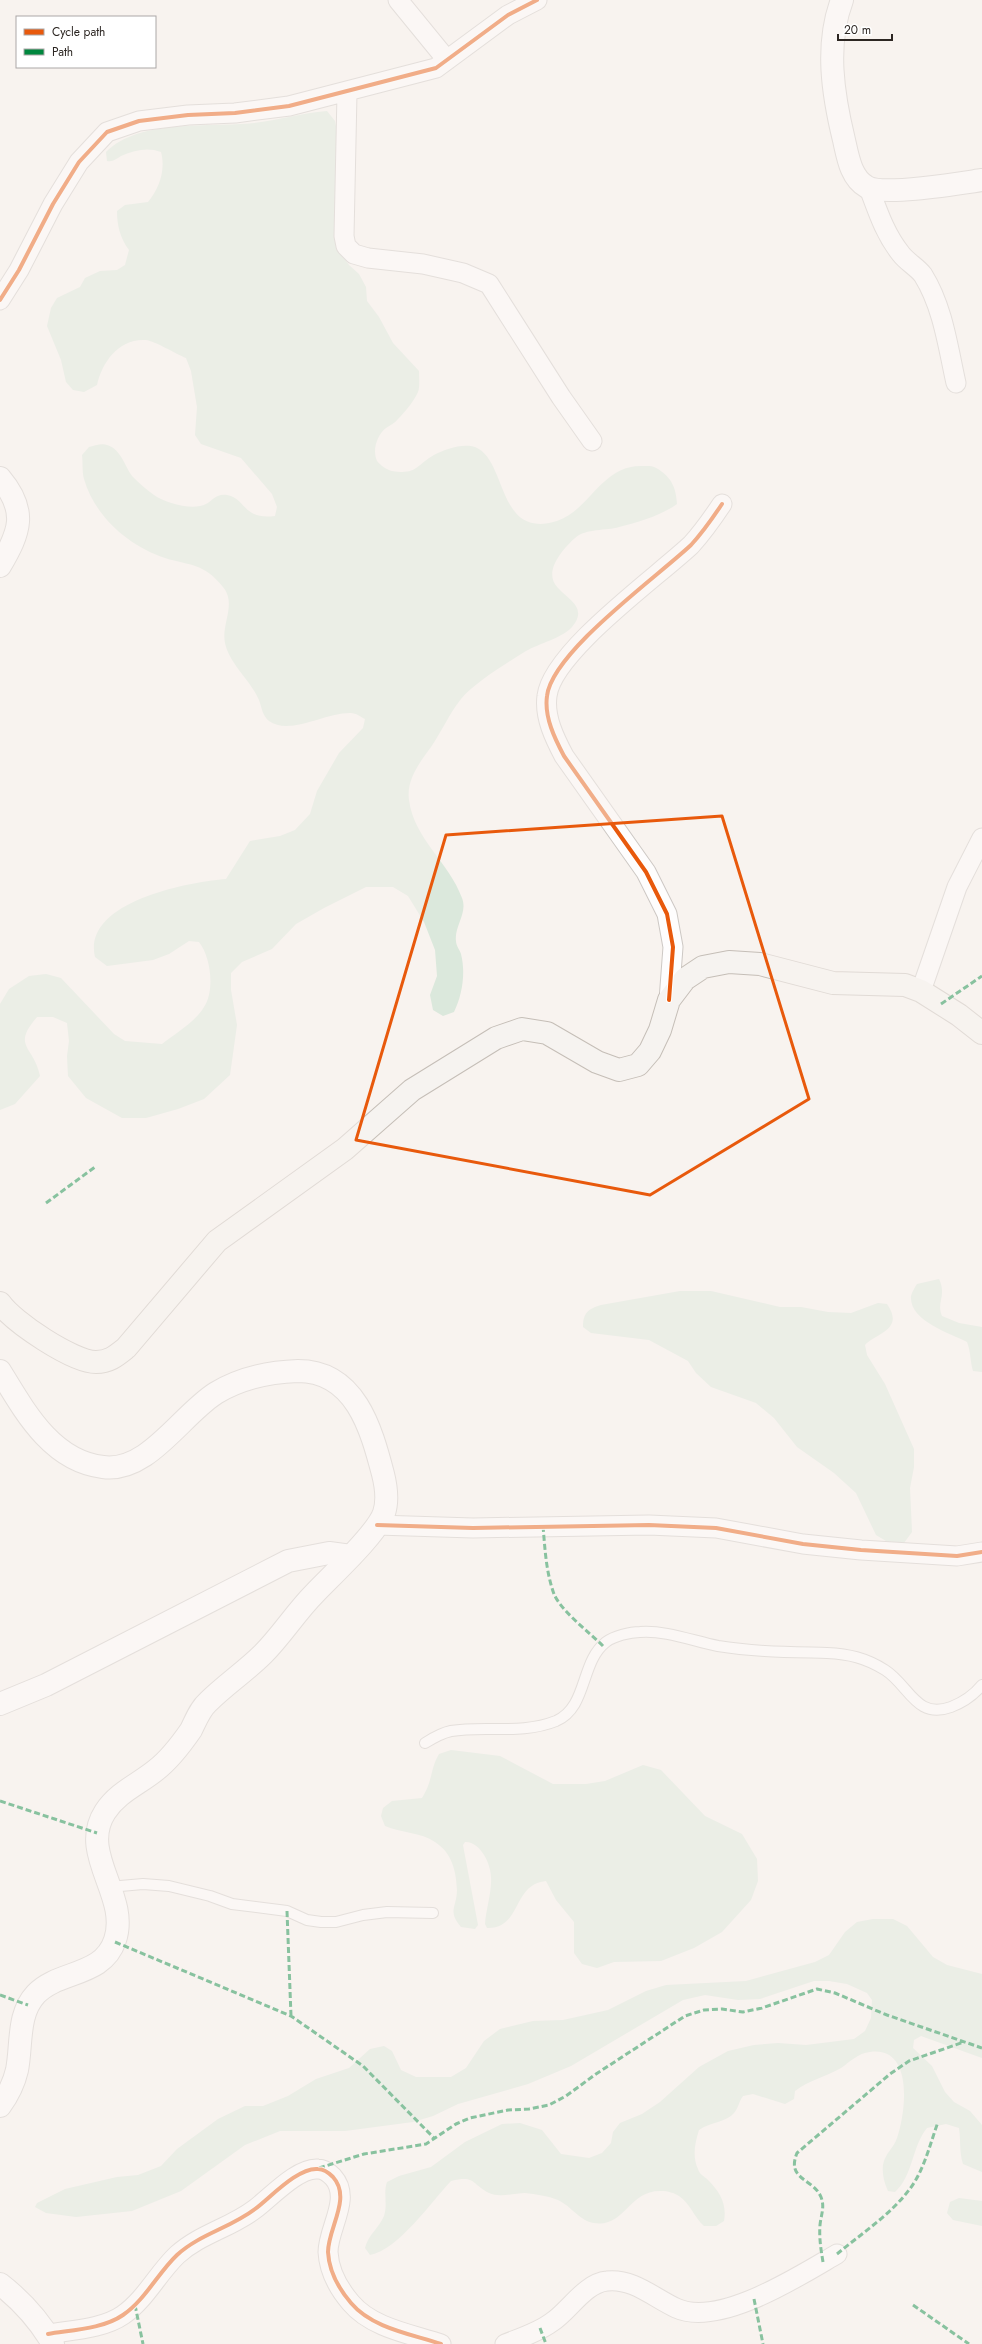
<svg xmlns="http://www.w3.org/2000/svg" width="982" height="2344" font-family="Jost,sans-serif">
  <style>
    .green { fill: #dbe8dc }
    .lines { fill: none; stroke-linecap: round; stroke-linejoin: round }
    .service-casing { stroke: #cdc8c4; stroke-width: 12 }
    .minor-casing { stroke: #cdc8c4; stroke-width: 21 }
    .tertiary-casing { stroke: #cdc8c4; stroke-width: 24 }
    .secondary-casing { stroke: #cdc8c4; stroke-width: 24 }
    .primary-casing { stroke: #c5beb7; stroke-width: 24 }
    .service { stroke: #fefdfd; stroke-width: 10 }
    .minor { stroke: #fefdfd; stroke-width: 19 }
    .tertiary { stroke: #fefdfd; stroke-width: 22 }
    .secondary { stroke: #fefdfd; stroke-width: 22 }
    .primary { stroke: #f6f3f0; stroke-width: 22 }
    .quiet { stroke: #00873e; stroke-width: 3; stroke-dasharray: 6 3; stroke-linecap: butt }
    .cycleway-casing { stroke: #fff; stroke-width: 6 }
    .cycleway { stroke: #e8590c; stroke-width: 4 }
    .marked { fill: none; stroke: #e8590c; stroke-width: 3; stroke-linejoin: round }
  </style>
  <rect width="100%" height="100%" fill="#f8f3ef"/>
  <path class="green" d="M327 111 335 121 338 137 342 255 349 265 359 274 366 287 367 301 379 317 393 343 419 371C419 378 420 387 418 392 414 401 405 412 398 419 395 423 390 425 386 428 377 435 372 450 377 461 380 465 387 470 392 471 417 475 415 466 434 455 445 449 463 443 475 447 508 460 496 540 557 521 590 510 601 466 641 466 648 466 652 465 658 469 672 478 676 488 677 504 660 516 639 522 619 527 606 531 586 528 575 538 563 549 542 572 558 588 569 600 588 608 572 627 564 637 538 644 526 651 507 663 474 683 461 699 449 714 442 731 431 747 420 762 406 780 409 800 414 839 449 862 462 898 468 913 454 926 456 941 456 946 460 950 461 954 466 973 462 996 454 1012L443 1016 433 1010 430 995 437 976 435 950 424 922 408 896 393 887H366L324 908 296 924 272 949 242 962 231 973V990L237 1025 230 1075 204 1099 178 1109 146 1118H122L86 1098 68 1076 67 1056 69 1041 67 1023 53 1017H37C11 1047 34 1046 40 1076L15 1104 0 1110V1004L9 989 29 976 46 974 61 978 114 1034 125 1041 162 1044C176 1033 195 1022 204 1007 215 991 211 957 199 942L189 941 169 954 153 960 107 966 95 957C82 902 188 882 226 879L250 841 280 836 295 830 310 814 317 791 339 753 363 728 365 719C361 717 356 713 351 713 326 712 290 736 269 721 262 715 262 708 259 700 250 679 230 665 225 643 221 624 237 604 223 587 204 563 191 566 165 558 129 546 95 517 84 479 82 472 83 462 82 455L89 447C94 446 102 443 107 445 122 450 124 466 133 477 139 483 147 490 154 495 165 503 193 511 206 504 213 500 217 493 227 495 247 499 242 520 275 516L277 507 272 494 241 458 201 444 195 435 197 407 191 371 186 358C176 354 155 341 146 340 119 338 102 362 97 385L84 392 73 390 66 382 61 360 47 326 51 308 57 298 80 287 85 278 100 271 117 270 125 265 129 250C120 238 117 225 117 211L125 205 148 202C159 189 166 170 161 152 148 147 135 150 121 156 116 159 113 162 107 161L106 152C140 118 210 128 254 123 278 120 302 113 327 111Z
    M939 1279C947 1296 936 1302 942 1316L959 1323 982 1327V1372L973 1371C970 1361 971 1352 967 1342 950 1333 909 1321 911 1296 912 1292 915 1287 917 1284Z
    M680 1291H711L780 1307H801L828 1312 851 1313 878 1303 887 1304C905 1330 876 1333 865 1345L867 1355 885 1384 914 1449V1467L910 1488 912 1532 904 1543 891 1544 876 1535 856 1493 834 1473 797 1447 774 1418 756 1403 711 1387 696 1373 688 1361 649 1340 591 1333 583 1327C583 1313 588 1309 601 1305Z
    M451 1750 500 1756 553 1784H586L605 1781 643 1765 661 1770 705 1816 742 1834 757 1859 758 1881 751 1900 722 1932 694 1948 661 1961 614 1962 597 1968 582 1964 574 1953V1922L556 1900 546 1881C512 1884 522 1929 487 1928L485 1924C486 1909 492 1892 491 1877 491 1864 480 1841 465 1842L463 1845 465 1856 478 1925 475 1929 461 1927C447 1911 457 1907 457 1890 456 1870 452 1853 435 1842 421 1832 401 1833 385 1826L381 1816 383 1808 392 1801 422 1798C433 1781 430 1769 439 1754Z
    M873 1919H893L907 1926 933 1957 947 1965 982 1974V2058L921 2036 914 2040 913 2048 932 2066 945 2092 954 2102 970 2111 982 2125V2172L963 2164C959 2151 961 2141 959 2128L946 2124 927 2128C912 2146 913 2176 895 2192L888 2191C884 2182 882 2174 883 2165 885 2153 894 2148 897 2138 906 2112 914 2046 870 2052 858 2053 850 2062 841 2068 826 2077 809 2080 795 2091L794 2099 785 2104 753 2094 743 2096C739 2101 738 2109 734 2113 727 2122 710 2122 699 2130 695 2143 692 2156 698 2169 699 2174 705 2177 708 2180 720 2192 727 2204 724 2221L716 2226H704C694 2217 690 2203 679 2196 675 2193 667 2191 662 2191 629 2189 625 2228 594 2223 580 2221 571 2206 558 2200 548 2196 536 2194 525 2193 514 2193 500 2198 489 2193 471 2184 476 2175 451 2181 432 2201 398 2250 370 2255L365 2248C368 2235 379 2228 384 2216 388 2204 383 2193 387 2182L399 2176 431 2167 465 2142 502 2124 520 2123 542 2130 561 2154 589 2158 602 2153 611 2143 613 2132 620 2123 642 2114 660 2102 699 2067 728 2051 754 2045 778 2043 806 2045 854 2039 865 2031 871 2018 872 2000 867 1993 847 1984 829 1981H814L760 1999 738 2000 705 1995 683 2000 571 2066 528 2084 458 2104 433 2116 413 2122 345 2131H280L245 2145 181 2191 132 2211 76 2217 46 2213 35 2207 37 2203 65 2189 117 2177 138 2175 161 2166 177 2149 218 2119 245 2106H263L288 2096 316 2079 349 2068 370 2049 384 2046 392 2051 401 2070 416 2077H451L466 2068 484 2041 500 2029 533 2021 563 2020 608 2010 646 1991 666 1985 746 1981 815 1962 829 1955 845 1932 857 1922Z
    M959 2198 982 2201V2226L953 2220 947 2213 950 2202Z"/>
  <g class="lines">
    <defs>
      <path id="service" d="M425 1743C433 1738 441 1733 451 1731 485 1725 521 1735 556 1721 588 1707 580 1662 606 1642 614 1636 630 1632 640 1632 665 1630 693 1641 718 1646 754 1652 791 1652 827 1653 849 1654 866 1658 885 1670 909 1685 916 1720 951 1707 964 1702 973 1696 982 1685
        M109 1887 143 1884 169 1886 210 1896 232 1904 287 1911 307 1920 321 1922H336L363 1915 387 1912 433 1913"/>
      <path id="minor" d="M398 0 447 60
        M347 93 344 236 346 246 354 254 368 258 423 264 463 273 489 284 561 397 592 441
        M869 188C878 212 885 234 901 254 907 262 917 267 923 275 943 307 948 347 956 383
        M0 300 19 270 53 204 79 162 107 132 139 121 188 115 235 113 289 106 436 68 508 15 537 0
        M921 991 957 887 982 838
        M669 1000 673 947 667 914 646 872 564 756C555 739 544 717 547 696 552 652 657 577 691 545 703 532 712 519 722 504
        M377 1525 473 1528 649 1525 716 1528 803 1544 861 1550 957 1556 982 1552
        M48 2334C71 2330 103 2329 123 2315 145 2300 158 2273 177 2255 200 2234 230 2228 255 2209 270 2198 298 2167 318 2169 324 2169 329 2173 333 2177 352 2198 328 2228 328 2252 329 2271 339 2289 351 2303 372 2328 411 2334 441 2344
        M505 2344C520 2338 539 2332 552 2322 569 2311 585 2283 607 2281 633 2278 654 2298 676 2308 719 2328 799 2276 837 2254"/>
      <path id="tertiary" d="M0 1704 46 1685 288 1561 329 1553 351 1556"/>
      <path id="secondary" d="M842 0C825 45 833 95 844 140 848 158 851 178 867 187 884 196 961 183 982 180
        M0 478C28 511 20 532 0 566
        M0 1371C24 1410 51 1461 103 1467 148 1473 181 1415 216 1393 241 1378 268 1372 298 1371 355 1371 371 1428 383 1474 386 1486 388 1501 384 1513 377 1534 331 1576 315 1593 296 1612 282 1635 263 1654 246 1671 225 1685 208 1702 200 1709 196 1720 191 1730 182 1743 169 1760 156 1770 139 1784 118 1792 105 1812 78 1854 130 1896 115 1940 103 1977 59 1970 36 1994 17 2014 22 2045 17 2070 14 2083 8 2095 0 2106
        M0 2284C22 2301 39 2320 53 2344"/>
      <path id="primary" d="M0 1303C13 1322 73 1362 96 1362 109 1362 116 1356 126 1348L217 1241 345 1149 412 1090 496 1038 522 1029 547 1033 597 1062 619 1070 638 1065 650 1051 660 1030 669 1000 685 979 703 967 729 962 760 964 833 983 905 985 921 991 959 1015 982 1033"/>
    </defs>
    <use href="#service" class="service-casing"/>
    <use href="#minor" class="minor-casing"/>
    <use href="#tertiary" class="tertiary-casing"/>
    <use href="#secondary" class="secondary-casing"/>
    <use href="#primary" class="primary-casing"/>
    <use href="#service" class="service"/>
    <use href="#minor" class="minor"/>
    <use href="#tertiary" class="tertiary"/>
    <use href="#secondary" class="secondary"/>
    <use href="#primary" class="primary"/>
    <path class="quiet" d="M941 1004 982 976
      M46 1203 95 1167
      M543 1526C545 1549 546 1572 554 1594 561 1611 589 1632 603 1646
      M0 1801 97 1833
      M287 1911 291 2016
      M115 1942 291 2016 363 2066 435 2139
      M0 1995 28 2005
      M319 2168 364 2154 426 2144 456 2124 470 2118 508 2110 529 2109 549 2105 566 2096 596 2074 685 2016 704 2010 722 2009 743 2012 762 2008 817 1989 835 1993 887 2015 982 2048
      M837 2254C861 2234 890 2215 909 2190 924 2171 930 2144 938 2122
      M823 2262C821 2250 819 2238 820 2225 821 2215 825 2207 821 2197 813 2178 786 2180 797 2153L890 2074 909 2061 964 2042
      M754 2299 763 2344
      M135 2305 143 2344
      M913 2305 969 2344
      M540 2328 546 2344"/>
    <defs>
      <path id="cycleway" d="M0 300 19 270 53 204 79 162 107 132 139 121 188 115 235 113 289 106 436 68 508 15 537 0
        M669 1000 673 947 667 914 646 872 564 756C555 739 544 717 547 696 552 652 657 577 691 545 703 532 712 519 722 504
        M377 1525 473 1528 649 1525 716 1528 803 1544 861 1550 957 1556 982 1552
        M48 2334C71 2330 103 2329 123 2315 145 2300 158 2273 177 2255 200 2234 230 2228 255 2209 270 2198 298 2167 318 2169 324 2169 329 2173 333 2177 352 2198 328 2228 328 2252 329 2271 339 2289 351 2303 372 2328 411 2334 441 2344"/>
    </defs>
    <use href="#cycleway" class="cycleway-casing"/>
    <use href="#cycleway" class="cycleway"/>
  </g>
  <path d="M0 0H982V2344H0ZM722 816 809 1099 650 1195 356 1140 446 835Z" fill="#f8f3ef" fill-opacity=".55" fill-rule="evenodd"/>
  <path class="marked" d="M722 816 809 1099 650 1195 356 1140 446 835Z"/>
  <rect x="16" y="16" width="140" height="52" fill="#ffffff" stroke="#aba8a7"/>
  <rect x="24" y="29" width="20" height="6" fill="#e8590c" stroke="#aba8a7"/>
  <text x="52" y="36" font-size="12" fill="#2c2622">Cycle path</text>
  <rect x="24" y="49" width="20" height="6" fill="#00873e" stroke="#aba8a7"/>
  <text x="52" y="56" font-size="12" fill="#2c2622">Path</text>
  <path d="M838 34v6h54v-6" fill="none" stroke="#2c2622" stroke-width="2"/>
  <text x="844" y="34" font-size="12" fill="#2c2622" stroke="#ffffff" stroke-width="3" paint-order="stroke">20 m</text>
</svg>
